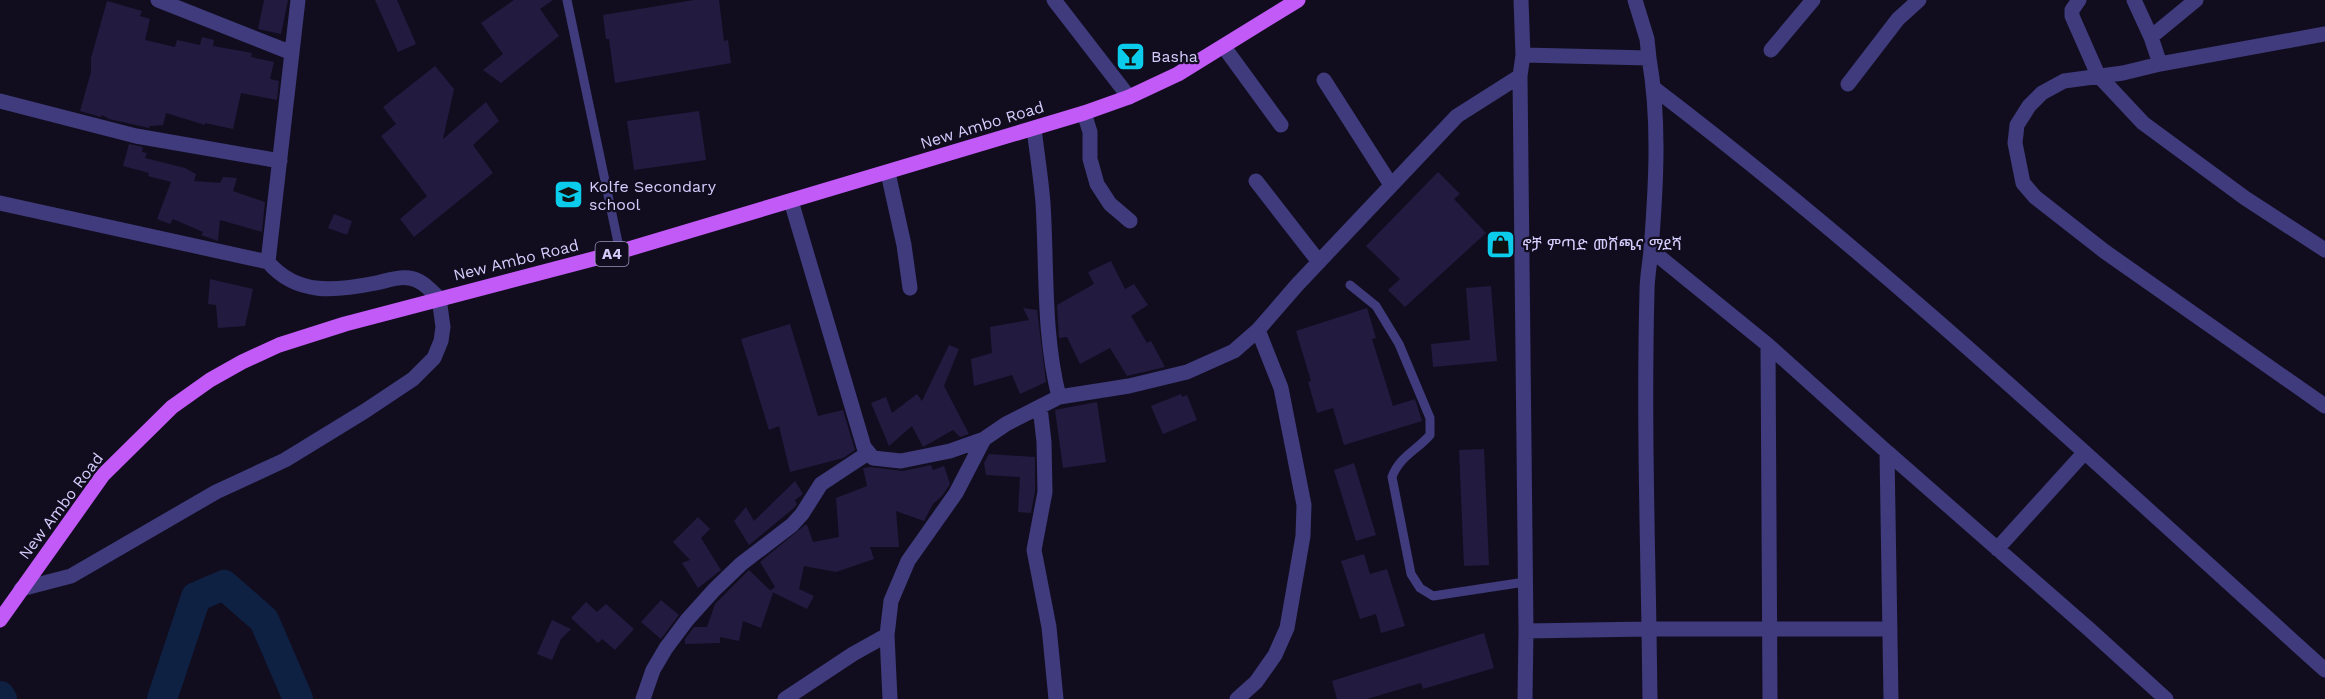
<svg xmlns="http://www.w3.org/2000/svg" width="2325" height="699" font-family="'Work Sans','Noto Sans Ethiopic',sans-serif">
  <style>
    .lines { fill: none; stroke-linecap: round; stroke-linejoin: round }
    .river { stroke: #0e2142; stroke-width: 30 }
    .building { fill: #231a3f }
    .service { stroke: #3f3b7c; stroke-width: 9 }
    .minor { stroke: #3f3b7c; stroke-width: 15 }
    .primary { stroke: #c25af7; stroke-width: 15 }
    .labels { text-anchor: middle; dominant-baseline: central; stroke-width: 4.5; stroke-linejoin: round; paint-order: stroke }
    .shield { fill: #110d1f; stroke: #9a94ba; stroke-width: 1.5 }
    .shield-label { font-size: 15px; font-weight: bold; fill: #d5cefd }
    .poi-label { font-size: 16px; fill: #d5cefd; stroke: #110d1f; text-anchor: start }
    .street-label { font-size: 16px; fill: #d5cefd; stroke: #110d1f }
  </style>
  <rect width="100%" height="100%" fill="#110d1f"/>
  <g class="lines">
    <path class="river" d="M0 696 2 699
      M162 699 196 597 224 585 264 620 298 699"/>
  </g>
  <path class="building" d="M264 0H288L281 34 258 29Z
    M375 0H397L416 44 398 52Z
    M514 0H553L540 9 559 36 501 83 483 70 503 54 481 23Z
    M694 0H719L724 41 728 40 731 63 615 83 609 39H606L603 15Z
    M107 1 142 11 140 16 150 19 145 40 175 47 177 40 200 45 202 37 214 40 213 46 252 53 251 57 274 62 270 79 279 81 277 100 241 93 233 129 205 123V125L166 113 163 125 150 126 149 128 109 119 102 115 101 117 80 111 91 72V58Z
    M435 66 454 89 443 139 486 102 499 121 473 145 493 173 414 237 400 219 427 196 381 136 396 124 383 107Z
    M699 111 706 160 634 170 627 121Z
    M129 144 143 147 142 152 147 153 145 158 185 168 196 174 194 181 220 183 223 177 237 178 233 191 265 202 262 232 220 220 218 241 201 235 203 232 173 219 170 224 157 219 171 182 148 176 149 173 123 166Z
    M1438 172 1460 194 1454 199 1486 233 1405 307 1388 290 1400 279 1366 246Z
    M334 214 352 221 347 235 328 228Z
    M1111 261 1125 289 1134 284 1148 305 1131 316 1147 343 1151 341 1165 367 1127 376 1110 348 1080 364 1067 337 1059 338 1057 305 1094 284 1088 272Z
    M210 279 253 289 245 326 218 328 216 305 208 304Z
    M1491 286 1497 361 1433 367 1431 344 1470 340 1466 288Z
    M1023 308 1037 310 1046 382 1020 394 1012 375 974 386 971 359 992 353 990 327 1029 320Z
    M1367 308 1376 338 1372 339 1393 406 1415 399 1422 421 1344 445 1333 408 1317 413 1308 382 1311 381 1296 331Z
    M790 324 818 416 843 410 855 450 843 458 790 472 779 426 769 430 741 339Z
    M949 345 959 349 944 386 969 434 960 437 953 430 923 447 912 426 889 446 871 403 886 397 892 413 917 394 922 401Z
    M1181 394 1182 397 1187 395 1197 420 1163 434 1151 406Z
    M1097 402 1106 462 1063 468 1055 410Z
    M1484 449 1489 565 1464 566 1459 450Z
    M989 454 1035 457V491L1031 513 1018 512 1020 477 986 475 984 463Z
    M1354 463 1376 535 1356 541 1334 470Z
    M931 465 933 470 944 466 950 484 942 496 933 504 924 521 896 511 899 547H870L874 559 836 572 804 566 799 589 814 596 807 609 770 591 775 587 760 562 805 525H807L813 542 839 537 836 498 867 486 863 468 870 467 903 471Z
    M795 481 803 494 795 500 797 504 794 508 749 545 734 521 746 507 754 521Z
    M698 517 710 529 701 538 721 570 698 588 682 563 690 560 673 542Z
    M1364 554 1370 574 1387 569 1405 626 1381 633 1376 614 1360 619 1341 561Z
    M749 570 773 593 761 628 743 621 739 641 720 637V643L685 644V639L694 627H707L715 604Z
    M661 600 679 615 661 639 641 622Z
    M586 602 597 612 606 604 634 629 615 650 602 639 598 643 571 618Z
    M552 620 571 629 561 639 552 660 537 654Z
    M1484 633 1494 668 1423 689 1421 683 1367 699H1337L1332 681Z"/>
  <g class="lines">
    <path class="service" d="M567 0 620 252
      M1350 285 1376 306 1399 344 1430 418V435C1417 450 1399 457 1392 477L1411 574 1420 588 1433 596 1525 582"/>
    <path class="minor" d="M158 0 292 53
      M1054 0 1129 97
      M1521 0 1523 55 1520 76 1526 631 1525 699
      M2079 0 2072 10V16L2098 75 2143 123 2245 198 2325 250
      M2134 0 2151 37 2196 0
      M2325 34 2160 64 2123 73 2064 81 2042 93 2029 106 2017 125 2015 143 2023 183 2035 197 2104 251 2325 406
      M2151 37 2160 64
      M1224 47 1281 125
      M1771 50 1813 0
      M1523 55 1649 58 1647 39 1635 0
      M1324 80 1391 185
      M1848 84 1898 19 1919 0
      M1655 89C1890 268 2106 473 2325 670
      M0 101 136 136 280 161
      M1084 113 1090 132V159L1097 184 1110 204 1130 221
      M1034 129C1037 153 1041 178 1043 203 1047 267 1043 334 1059 397
      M888 173 904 245 910 288
      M1256 181 1319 262
      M791 201 864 447 873 458 901 461 950 451 984 439 1006 424 1059 397 1129 386 1187 372 1234 351 1258 330 1297 285 1457 116 1520 76
      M0 203 268 262C297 296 336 291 376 283 386 281 398 276 409 278 421 279 430 290 439 298L443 327 441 341 434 358 413 379 365 411 285 460 216 492 71 576 21 589
      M1651 250 1768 345 1887 452 1891 699
      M268 262 298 0
      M1768 345 1770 699
      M1040 407 1044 442 1045 492 1034 550 1049 627 1056 699
      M1887 452 2090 630 2166 699
      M1997 549 2084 453
      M1526 631 1649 629C1647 516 1644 404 1647 291 1647 277 1650 263 1651 250 1656 187 1660 120 1649 58
      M643 699 653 670 666 648 687 620 714 590 741 564 792 525 802 514 821 484 868 453
      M785 699 853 654 887 635
      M890 699 887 635 891 601 908 561 956 493 984 439
      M1237 699 1256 682 1275 655 1287 628 1303 536 1304 505 1281 388 1258 330
      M1650 699 1649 629H1890"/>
    <path class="primary" d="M0 620 103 475 172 407 210 380 242 362 279 345 345 324 612 254 1084 113 1129 97 1178 74 1298 0"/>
  </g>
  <defs>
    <symbol id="bar-square" viewBox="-11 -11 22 22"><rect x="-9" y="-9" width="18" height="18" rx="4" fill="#0bcceb" stroke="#110d1f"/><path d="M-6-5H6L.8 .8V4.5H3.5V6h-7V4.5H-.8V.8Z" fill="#111"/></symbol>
    <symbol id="school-square" viewBox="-11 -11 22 22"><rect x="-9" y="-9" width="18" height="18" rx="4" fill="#0bcceb" stroke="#110d1f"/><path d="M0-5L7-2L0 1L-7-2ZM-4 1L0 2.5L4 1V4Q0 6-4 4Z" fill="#111"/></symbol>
    <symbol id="shop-square" viewBox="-11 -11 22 22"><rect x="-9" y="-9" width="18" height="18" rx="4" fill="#0bcceb" stroke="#110d1f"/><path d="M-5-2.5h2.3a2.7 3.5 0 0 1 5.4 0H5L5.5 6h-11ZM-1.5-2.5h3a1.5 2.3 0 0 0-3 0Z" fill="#111"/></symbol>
  </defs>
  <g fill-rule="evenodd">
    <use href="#bar-square" x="1114" y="40" width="33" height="33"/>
    <use href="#school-square" x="552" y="178" width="33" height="33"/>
    <use href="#shop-square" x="1484" y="228" width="33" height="33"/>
  </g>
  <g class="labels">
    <rect class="shield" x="595.5" y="242" width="33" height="24" rx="4.5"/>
    <g class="shield-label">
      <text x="612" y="254">A4</text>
    </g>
    <g class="poi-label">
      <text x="1151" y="56">Basha</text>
      <text x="589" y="186">Kolfe Secondary<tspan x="589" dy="18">school</tspan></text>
      <text x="1522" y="244">ኖቻ ምጣድ መሸጫና ማደሻ</text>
    </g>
    <g class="street-label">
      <text transform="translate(982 125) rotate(-17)">New Ambo Road</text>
      <text transform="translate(516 260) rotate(-14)">New Ambo Road</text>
      <text transform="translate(61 506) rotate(-53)">New Ambo Road</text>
    </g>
  </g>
</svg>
